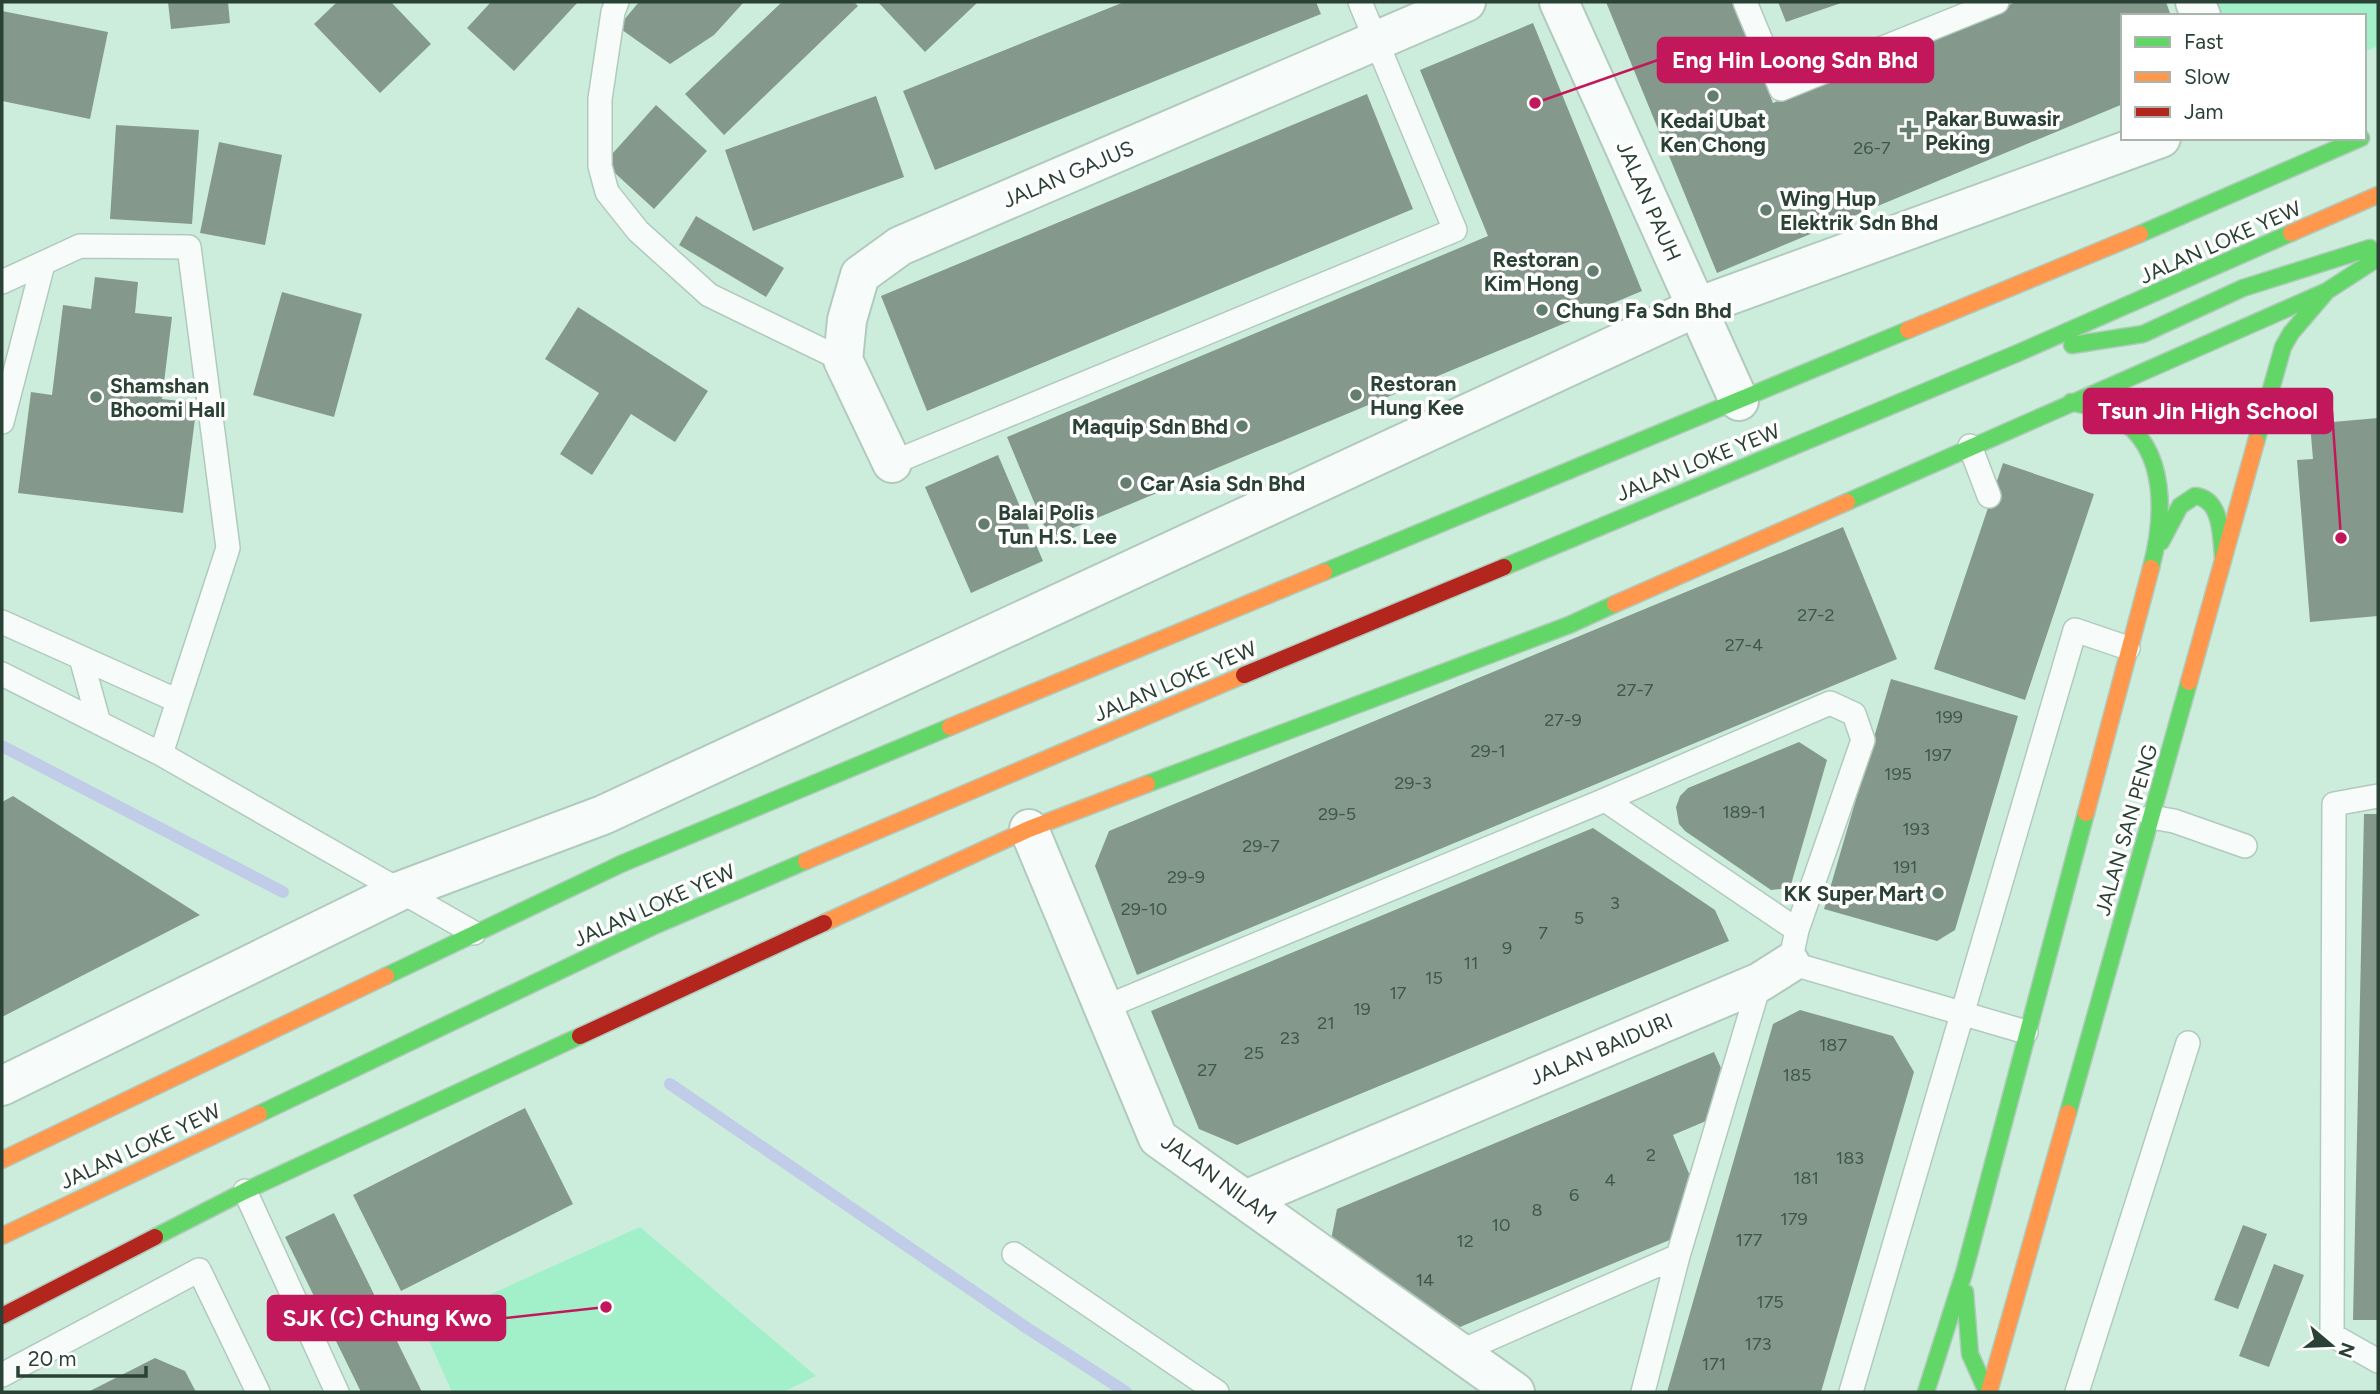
<svg xmlns="http://www.w3.org/2000/svg" width="2380" height="1394" font-family="Figtree,sans-serif">
  <style>
    .green { fill: #a1f0ca }
    .lines { fill: none; stroke-linecap: round; stroke-linejoin: round }
    .stream { stroke: #c1cde8; stroke-width: 12 }
    .building { fill: #84998b }
    .lane-casing { stroke: #b1cabd; stroke-width: 26 }
    .street-casing { stroke: #b1cabd; stroke-width: 42 }
    .fast-casing { stroke: #b1cabd; stroke-width: 19 }
    .slow-casing { stroke: #b1cabd; stroke-width: 19 }
    .jam-casing { stroke: #b1cabd; stroke-width: 19 }
    .lane { stroke: #f7fcfa; stroke-width: 23 }
    .street { stroke: #f7fcfa; stroke-width: 38 }
    .fast { stroke: #63d668; stroke-width: 16 }
    .slow { stroke: #ff974d; stroke-width: 16 }
    .jam { stroke: #b3261e; stroke-width: 16 }
    .poi-dot { fill: #637d6f; stroke: #fff; stroke-width: 2.5 }
    .labels { text-anchor: middle; dominant-baseline: central; stroke-width: 7; stroke-linejoin: round; paint-order: stroke }
    .number-label { font-size: 18px; fill: #40574a }
    .poi-label { font-size: 21px; font-weight: bold; fill: #2a4135; stroke: #fff; text-anchor: start }
    .street-label { font-size: 21px; fill: #2a4135; stroke: #fff }
    .leader { fill: none; stroke: #c2185b; stroke-width: 2.5 }
    .callout-dot { fill: #c2185b; stroke: #fff; stroke-width: 2.5 }
    .callout { fill: #c2185b; stroke: #c2185b; stroke-width: 2.5 }
    .callout-label { font-size: 23px; text-anchor: middle; font-weight: bold; fill: #fff }
  </style>
  <rect width="100%" height="100%" fill="#cceddc"/>
  <path class="green" d="M2195 2H2378V46L2364 52V16H2201Z
    M640 1227 816 1376 783 1392H452L422 1325Z"/>
  <g class="lines">
    <path class="stream" d="M2 746 283 892
      M670 1084 1027 1328 1126 1392"/>
  </g>
  <path class="building" d="M168 2H228L230 23 171 29Z
    M337 2H391L431 44 380 93 314 24Z
    M491 2H578L514 71 467 28Z
    M639 2H744L714 35 670 64 618 27Z
    M782 2H854L858 6 724 135 685 94Z
    M878 2H978L925 52Z
    M1124 2H1316L1321 14 935 170 903 91Z
    M1606 2H1732L1773 103 2016 2H2166L2171 16H2123V104L1717 273Z
    M1778 2H1844L1786 22Z
    M2 11 108 32 90 119 2 101Z
    M1533 23 1642 291 1049 538 1007 437 1488 236 1420 70Z
    M1367 94 1413 209 927 411 881 296Z
    M876 96 904 177 753 231 725 150Z
    M656 105 707 151 654 209 604 163Z
    M116 125 199 130 192 224 110 219Z
    M219 142 282 155 265 245 200 233Z
    M696 216 784 268 766 297 679 245Z
    M95 277 138 282 135 313 172 317 162 399 197 403 183 513 18 493 31 392 52 395 63 305 91 309Z
    M282 292 362 314 334 417 253 395Z
    M578 307 708 391 675 442 631 414 592 475 560 454 599 393 545 359Z
    M2378 418V616L2310 622 2297 460 2313 459 2310 424Z
    M998 455 1043 561 971 593 925 487Z
    M2003 463 2094 494 2025 700 1934 669Z
    M1843 527 1897 659 1137 975 1095 866 1109 831Z
    M1891 679 2018 716 1955 930 1937 941 1824 909Z
    M1799 742 1827 760 1790 888 1771 890 1685 831 1679 824 1676 807 1680 796 1688 788Z
    M13 796 200 915 2 1017V802Z
    M2364 814H2378V1320H2353Z
    M1593 828 1715 910 1729 941 1237 1145 1199 1129 1151 1011Z
    M1800 1010 1893 1036 1914 1072 1821 1392H1667L1773 1024Z
    M1714 1052 1721 1068 1706 1121 1673 1135 1690 1176 1672 1239 1460 1327 1331 1240 1337 1209Z
    M525 1108 573 1204 401 1291 353 1195Z
    M334 1213 422 1392H361L285 1237Z
    M2243 1225 2267 1234 2238 1309 2214 1300Z
    M2274 1264 2304 1275 2269 1367 2239 1356Z
    M155 1358 185 1371 196 1392H88Z"/>
  <g class="lines">
    <defs>
      <path id="lane" d="M617 2 613 12 600 99V166L607 192 638 231 709 295 843 360
        M1745 2 1781 89 1997 2
        M2 282 80 246 189 247 228 548 178 701 2 622
        M2 422 43 264
        M1970 446 1989 496
        M892 463 1455 230 1360 2
        M81 658 99 723
        M2 674 161 754 474 933
        M161 754 178 701
        M2378 796 2334 804 2332 1335 2378 1361
        M1605 800 1830 703 1854 714 1863 740 1797 930
        M2151 817 2174 821 2245 846
        M1103 1008 1605 800 1797 930 1790 963 2026 1032
        M245 1191 337 1392
        M1014 1254 1217 1392
        M1459 1352 1678 1256
        M2 1375 199 1270 258 1392
        M1643 1392 1678 1256 1760 982
        M1851 1392 2075 630 2128 648
        M2077 1392 2188 1043"/>
      <path id="street" d="M1559 2 1739 401
        M2195 2 2201 16
        M892 463 843 360 847 320 860 275 900 246 1466 2
        M1029 829 1158 1138 1515 1392
        M2 1086 400 891 603 815 1697 307 2161 138
        M1245 1200 1760 982 1790 963"/>
      <path id="fast" d="M2140 234 2361 138
        M2072 345 2143 334 2243 288 2370 248
        M2071 402C2087 406 2103 409 2118 418 2169 449 2164 519 2151 568
        M2256 442 2283 347 2291 333 2327 291
        M1847 502 2327 291 2378 258
        M2161 542 2180 506 2195 496C2222 499 2221 536 2223 557
        M1504 567 2018 353 2291 233
        M1324 572 1908 330
        M1147 784 1569 625 1615 604
        M386 976 621 864 950 727
        M2068 1113 2189 682
        M259 1114 654 926 806 861
        M155 1237 245 1191 580 1036
        M1965 1292 1970 1354 1987 1392
        M1926 1392 1964 1273 2086 813"/>
      <path id="slow" d="M2291 233 2378 195
        M1908 330 2140 234
        M1615 604 1847 502
        M2189 682 2256 442
        M950 727 1324 572
        M2086 813 2151 568
        M806 861 1244 675
        M824 923 1029 829 1147 784
        M2 1160 386 976
        M2 1236 259 1114
        M1989 1392 2068 1113"/>
      <path id="jam" d="M1244 675 1504 567
        M580 1036 824 923
        M2 1316 155 1237"/>
    </defs>
    <use href="#lane" class="lane-casing"/>
    <use href="#street" class="street-casing"/>
    <use href="#fast" class="fast-casing"/>
    <use href="#slow" class="slow-casing"/>
    <use href="#jam" class="jam-casing"/>
    <use href="#lane" class="lane"/>
    <use href="#street" class="street"/>
    <use href="#fast" class="fast"/>
    <use href="#slow" class="slow"/>
    <use href="#jam" class="jam"/>
  </g>
  <g class="poi-dot">
    <circle cx="1713" cy="96" r="7"/>
    <path d="M1905.5 119.5h7v7h7v7h-7v7h-7v-7h-7v-7h7z"/>
    <circle cx="1766" cy="210" r="7"/>
    <circle cx="1593" cy="271" r="7"/>
    <circle cx="1542" cy="310" r="7"/>
    <circle cx="1356" cy="395" r="7"/>
    <circle cx="96" cy="397" r="7"/>
    <circle cx="1242" cy="426" r="7"/>
    <circle cx="1126" cy="483" r="7"/>
    <circle cx="984" cy="524" r="7"/>
    <circle cx="1938" cy="893" r="7"/>
  </g>
  <g class="labels">
    <g class="number-label">
      <text x="1872" y="148">26-7</text>
      <text x="1816" y="615">27-2</text>
      <text x="1744" y="645">27-4</text>
      <text x="1635" y="690">27-7</text>
      <text x="1949" y="717">199</text>
      <text x="1563" y="720">27-9</text>
      <text x="1488" y="751">29-1</text>
      <text x="1938" y="755">197</text>
      <text x="1898" y="774">195</text>
      <text x="1413" y="783">29-3</text>
      <text x="1744" y="812">189-1</text>
      <text x="1337" y="814">29-5</text>
      <text x="1916" y="829">193</text>
      <text x="1261" y="846">29-7</text>
      <text x="1905" y="867">191</text>
      <text x="1186" y="877">29-9</text>
      <text x="1615" y="903">3</text>
      <text x="1144" y="909">29-10</text>
      <text x="1579" y="918">5</text>
      <text x="1543" y="933">7</text>
      <text x="1507" y="948">9</text>
      <text x="1471" y="963">11</text>
      <text x="1434" y="978">15</text>
      <text x="1398" y="993">17</text>
      <text x="1362" y="1009">19</text>
      <text x="1326" y="1023">21</text>
      <text x="1290" y="1038">23</text>
      <text x="1833" y="1045">187</text>
      <text x="1254" y="1053">25</text>
      <text x="1207" y="1070">27</text>
      <text x="1797" y="1075">185</text>
      <text x="1651" y="1155">2</text>
      <text x="1850" y="1158">183</text>
      <text x="1806" y="1178">181</text>
      <text x="1610" y="1180">4</text>
      <text x="1574" y="1195">6</text>
      <text x="1537" y="1210">8</text>
      <text x="1794" y="1219">179</text>
      <text x="1501" y="1225">10</text>
      <text x="1749" y="1240">177</text>
      <text x="1465" y="1241">12</text>
      <text x="1425" y="1280">14</text>
      <text x="1770" y="1302">175</text>
      <text x="1758" y="1344">173</text>
      <text x="1714" y="1364">171</text>
    </g>
    <g class="poi-label">
      <text x="1925" y="118">Pakar Buwasir<tspan x="1925" dy="24">Peking</tspan></text>
      <text x="1713" y="120" text-anchor="middle">Kedai Ubat<tspan x="1713" dy="24">Ken Chong</tspan></text>
      <text x="1780" y="198">Wing Hup<tspan x="1780" dy="24">Elektrik Sdn Bhd</tspan></text>
      <text x="1579" y="259" text-anchor="end">Restoran<tspan x="1579" dy="24">Kim Hong</tspan></text>
      <text x="1556" y="310">Chung Fa Sdn Bhd</text>
      <text x="1370" y="383">Restoran<tspan x="1370" dy="24">Hung Kee</tspan></text>
      <text x="110" y="385">Shamshan<tspan x="110" dy="24">Bhoomi Hall</tspan></text>
      <text x="1228" y="426" text-anchor="end">Maquip Sdn Bhd</text>
      <text x="1140" y="483">Car Asia Sdn Bhd</text>
      <text x="998" y="512">Balai Polis<tspan x="998" dy="24">Tun H.S. Lee</tspan></text>
      <text x="1924" y="893" text-anchor="end">KK Super Mart</text>
    </g>
    <g class="street-label">
      <text transform="translate(1068 174) rotate(-23)">JALAN GAJUS</text>
      <text transform="translate(1649 201) rotate(66)">JALAN PAUH</text>
      <text transform="translate(2220 242) rotate(-24)">JALAN LOKE YEW</text>
      <text transform="translate(1698 462) rotate(-22)">JALAN LOKE YEW</text>
      <text transform="translate(1175 681) rotate(-23)">JALAN LOKE YEW</text>
      <text transform="translate(2126 830) rotate(-74)">JALAN SAN PENG</text>
      <text transform="translate(654 905) rotate(-24)">JALAN LOKE YEW</text>
      <text transform="translate(1601 1049) rotate(-23)">JALAN BAIDURI</text>
      <text transform="translate(140 1146) rotate(-25)">JALAN LOKE YEW</text>
      <text transform="translate(1219 1179) rotate(36)">JALAN NILAM</text>
    </g>
  </g>
  <path class="leader" d="M1535 103L1658 60M2341 538L2332 411M606 1307L505 1318"/>
  <g class="callout-dot">
    <circle cx="1535" cy="103" r="7"/>
    <circle cx="2341" cy="538" r="7"/>
    <circle cx="606" cy="1307" r="7"/>
  </g>
  <g class="callout">
    <rect x="1658" y="38" width="275" height="44" rx="7"/>
    <rect x="2084" y="389" width="248" height="44" rx="7"/>
    <rect x="268" y="1296" width="237" height="44" rx="7"/>
  </g>
  <g class="callout-label">
    <text x="1795" y="68">Eng Hin Loong Sdn Bhd</text>
    <text x="2208" y="419">Tsun Jin High School</text>
    <text x="387" y="1326">SJK (C) Chung Kwo</text>
  </g>
  <rect width="2380" height="1394" fill="none" stroke="#2a4135" stroke-width="7"/>
  <rect x="2121" y="14" width="245" height="126" fill="#ffffff" stroke="#aab3ae" stroke-width="2"/>
  <rect x="2135" y="37" width="35" height="10" fill="#63d668" stroke="#aab3ae" stroke-width="2"/>
  <text x="2184" y="49" font-size="21" fill="#2a4135">Fast</text>
  <rect x="2135" y="72" width="35" height="10" fill="#ff974d" stroke="#aab3ae" stroke-width="2"/>
  <text x="2184" y="84" font-size="21" fill="#2a4135">Slow</text>
  <rect x="2135" y="107" width="35" height="10" fill="#b3261e" stroke="#aab3ae" stroke-width="2"/>
  <text x="2184" y="119" font-size="21" fill="#2a4135">Jam</text>
  <g transform="translate(2331 1345) rotate(109)" stroke="#ffffff" stroke-width="5" paint-order="stroke">
  <path d="M0-5L12 26L0 18L-12 26Z" fill="#2a4135"/>
  <text y="-10" font-size="19" font-weight="bold" text-anchor="middle" fill="#2a4135">N</text>
  </g>
  <path d="M18 1366v10h128v-10" fill="none" stroke="#2a4135" stroke-width="3.5"/>
  <text x="28" y="1366" font-size="21" fill="#2a4135" stroke="#ffffff" stroke-width="5" paint-order="stroke">20 m</text>
</svg>
